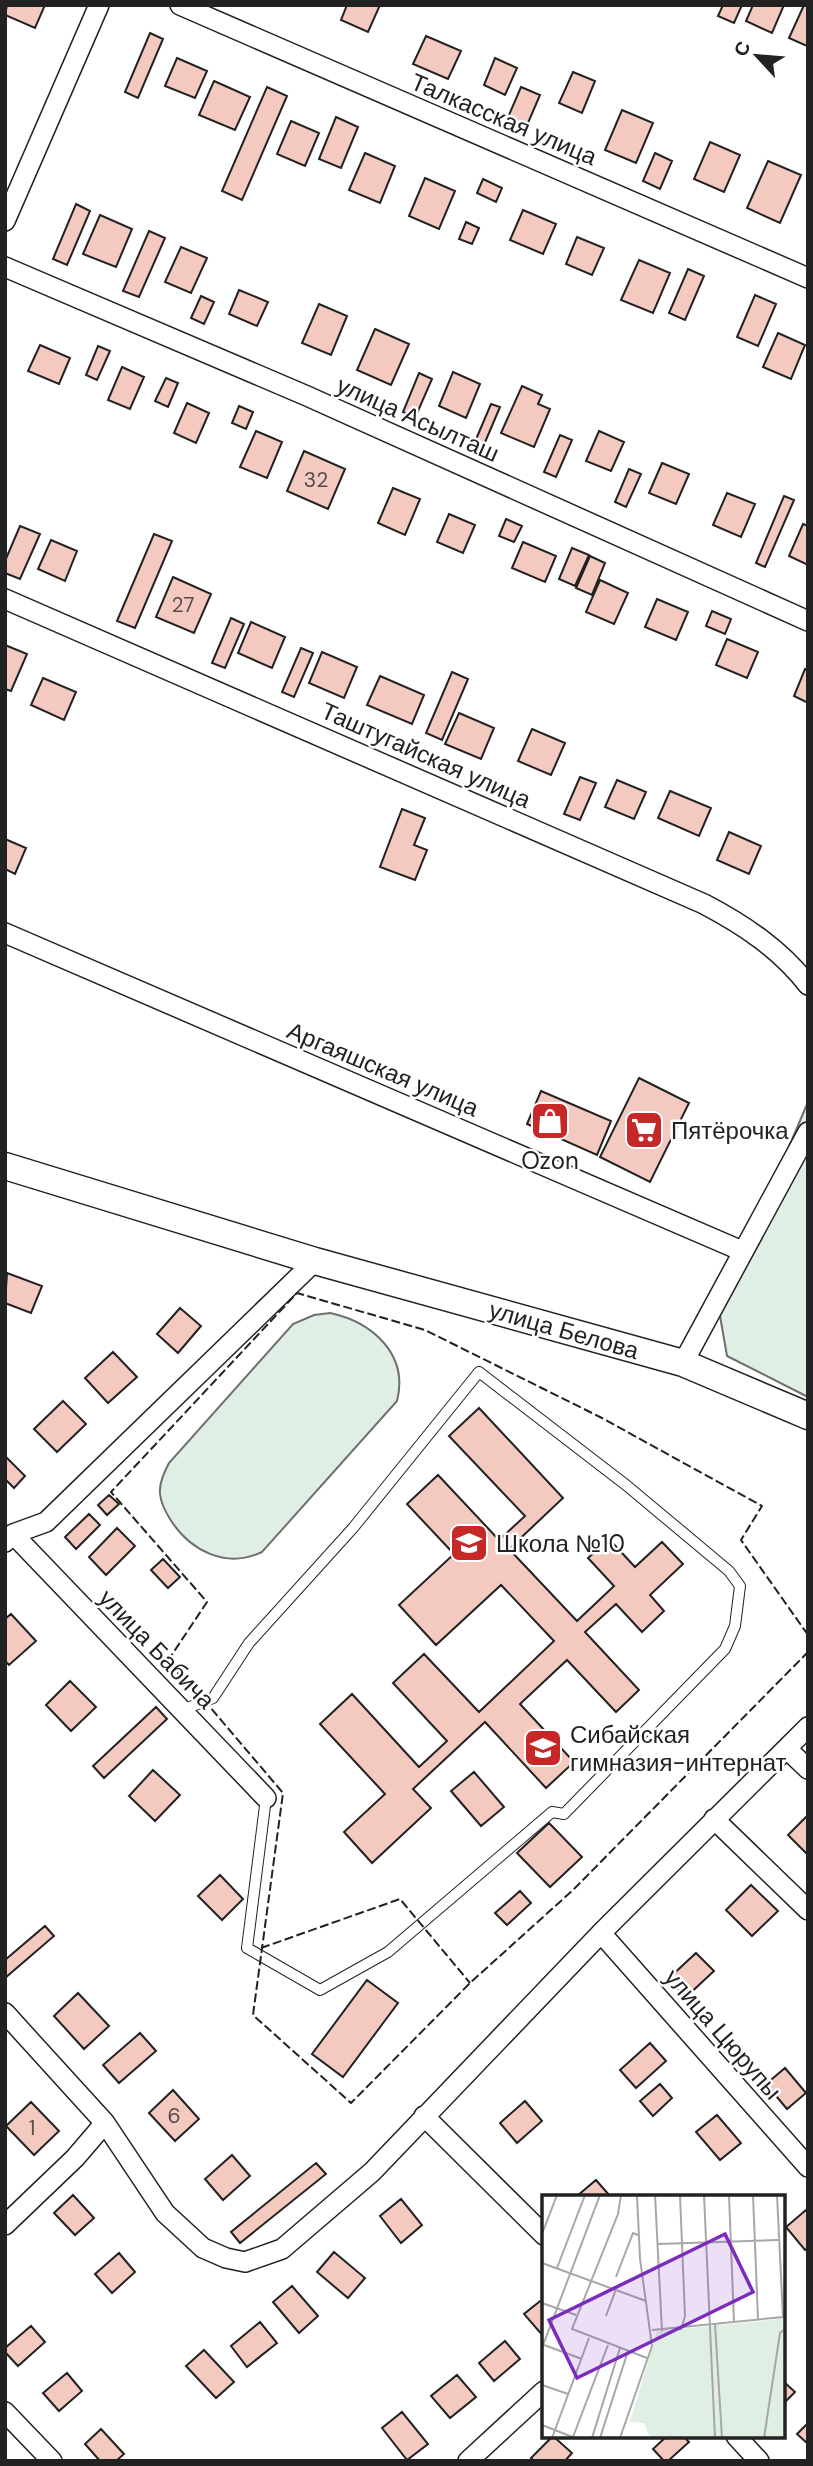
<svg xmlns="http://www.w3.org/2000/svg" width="813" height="2466" font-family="'DM Sans',sans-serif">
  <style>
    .green { fill: #e0efe3; stroke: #6f6f6f; stroke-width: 2 }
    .building { fill: #f3c9c0; stroke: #222; stroke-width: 2 }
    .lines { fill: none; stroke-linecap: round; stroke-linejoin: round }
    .lane-casing { stroke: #222; stroke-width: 12 }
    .street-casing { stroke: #222; stroke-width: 22 }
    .secondary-casing { stroke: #222; stroke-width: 29 }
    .lane { stroke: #fff; stroke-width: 10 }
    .street { stroke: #fff; stroke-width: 19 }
    .secondary { stroke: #fff; stroke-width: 26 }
    .fence { stroke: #222; stroke-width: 2; stroke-dasharray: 9 3.5; stroke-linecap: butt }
    .labels { text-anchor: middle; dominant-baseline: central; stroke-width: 5; stroke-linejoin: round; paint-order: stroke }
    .number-label { font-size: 21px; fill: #564c4a }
    .street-label { font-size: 24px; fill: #222; stroke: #fff }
    .poi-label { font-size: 24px; fill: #222; stroke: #fff; text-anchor: start }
    .inset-road { fill: none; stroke: #a7a7a7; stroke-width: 2 }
    .view { fill: #7b2cbf; fill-opacity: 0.15; stroke: #7b2cbf; stroke-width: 3.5 }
    .inset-edge { fill: none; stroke: #222; stroke-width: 3.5 }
  </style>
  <rect width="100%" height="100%" fill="#fff"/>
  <path class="green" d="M808 1102V1397L727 1356 719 1310Z
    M330 1313C372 1322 409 1354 397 1401L262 1552C226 1569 190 1551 170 1519 165 1511 161 1503 160 1494 159 1483 164 1473 169 1463L293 1324 314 1315Z"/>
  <path class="building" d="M7 5H45L35 28 5 15Z
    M347 5H380L368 32 341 20Z
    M723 5H742L734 23 718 16Z
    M753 5H784L772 33 746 21Z
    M804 5H808L807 46 789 38Z
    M150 33 163 39 138 98 125 92Z
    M426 36 461 51 448 79 413 64Z
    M177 58 207 71 195 98 165 86Z
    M495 58 517 68 505 95 484 85Z
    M573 72 595 81 582 113 559 103Z
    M214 81 250 97 235 130 199 115Z
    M267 87 287 96 242 200 222 191Z
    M521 87 540 95 525 130 506 122Z
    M622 110 653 123 636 163 605 150Z
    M336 117 358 127 341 168 319 159Z
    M291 121 319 133 305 166 277 154Z
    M710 142 740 155 724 192 694 179Z
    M365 153 395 166 380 203 349 190Z
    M655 153 672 161 660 189 643 181Z
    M768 161 801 175 780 223 747 208Z
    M425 178 455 191 439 229 409 216Z
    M483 179 502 188 496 202 477 193Z
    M76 204 90 211 67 265 53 259Z
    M523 210 556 224 543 254 510 240Z
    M100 215 132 229 116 267 83 254Z
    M466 222 479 228 472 244 459 239Z
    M149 231 165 238 139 297 123 291Z
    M577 237 604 248 592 275 566 264Z
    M181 247 207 258 191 293 165 282Z
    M639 260 670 273 653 313 621 300Z
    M688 269 704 276 685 320 669 313Z
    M239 290 268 302 257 326 229 314Z
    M755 295 776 304 758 346 737 337Z
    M201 296 214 302 204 324 191 318Z
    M319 304 347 316 331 355 302 343Z
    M375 329 409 344 391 385 357 370Z
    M778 333 805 345 791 379 763 367Z
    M40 345 70 358 59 384 28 371Z
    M98 346 110 351 97 380 86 375Z
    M122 367 144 377 130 409 108 400Z
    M453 372 480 384 466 418 439 406Z
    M419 373 432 379 415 418 403 412Z
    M166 378 178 383 168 407 155 401Z
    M522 386 542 395 538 404 550 409 534 447 501 433Z
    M187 403 209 413 196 443 174 433Z
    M491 404 500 407 483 447 474 444Z
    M239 406 253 412 246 429 232 423Z
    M256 431 282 442 267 478 240 467Z
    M599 431 624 442 611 471 586 461Z
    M560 435 572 440 556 477 544 472Z
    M304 451 345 469 328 509 287 491Z
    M662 463 689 474 676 504 649 493Z
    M629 469 641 474 626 507 615 502Z
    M393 488 420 499 405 535 378 523Z
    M727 493 755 504 741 537 713 525Z
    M784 496 794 500 765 567 756 563Z
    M449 514 475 525 463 553 437 542Z
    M506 519 522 526 514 542 499 536Z
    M803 524 808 526V565L789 556Z
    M20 526 40 534 20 579 5 573V561Z
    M154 534 172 541 135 628 117 621Z
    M51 540 77 551 65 581 38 569Z
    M523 542 556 556 545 582 512 568Z
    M572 548 589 555 575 586 559 579Z
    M590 556 605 563 592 595 576 588Z
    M173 577 211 594 194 633 156 617Z
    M600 580 628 593 614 624 586 612Z
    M657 599 688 612 676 640 645 627Z
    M712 611 731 619 725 634 706 626Z
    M231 618 244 624 225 668 212 663Z
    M251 622 285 637 272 668 238 653Z
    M727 639 758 652 747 678 716 665Z
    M5 645 27 654 11 691 5 689Z
    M301 648 313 653 294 697 282 692Z
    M322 652 357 667 344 698 309 683Z
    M805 669 808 670V703L794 696Z
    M452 672 468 679 442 740 426 733Z
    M380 676 424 695 412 724 367 705Z
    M43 678 76 692 64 720 31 705Z
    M459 713 494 728 481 759 445 744Z
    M532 729 565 743 551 775 518 761Z
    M580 777 596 783 580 820 564 814Z
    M617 780 646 792 634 819 605 807Z
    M670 791 711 808 699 836 658 818Z
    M402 809 425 818 414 845 427 850 415 880 380 867Z
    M729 832 761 846 749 874 717 860Z
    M5 839 26 848 15 874 5 869Z
    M639 1078 689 1103 650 1182 600 1157Z
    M541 1091 611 1121 597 1155 527 1124Z
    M7 1273 42 1286 31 1313 5 1303Z
    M180 1308 201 1326 178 1353 157 1334Z
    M113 1352 137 1377 108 1403 85 1378Z
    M63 1401 86 1424 57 1452 34 1429Z
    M479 1408 563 1498 509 1549 577 1621 614 1586 588 1558 609 1539 635 1567 662 1542 683 1564 650 1595 664 1611 642 1632 616 1604 585 1632 639 1690 616 1712 567 1660 520 1704 574 1762 546 1788 485 1722 413 1789 431 1808 372 1863 344 1832 385 1794 320 1724 352 1694 419 1767 447 1741 393 1683 424 1654 479 1712 554 1641 501 1585 436 1645 399 1605 454 1554 407 1504 438 1475 499 1540 525 1516 449 1436Z
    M5 1456 25 1476 14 1488 5 1479Z
    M109 1495 119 1504 107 1515 98 1505Z
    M89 1514 100 1525 76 1549 65 1537Z
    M117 1528 135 1546 106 1575 89 1557Z
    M163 1559 180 1577 168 1588 151 1570Z
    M11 1614 36 1641 9 1665 5 1661V1619Z
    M70 1681 96 1707 71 1731 46 1705Z
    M156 1707 167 1719 104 1778 93 1766Z
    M153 1770 180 1795 155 1821 129 1796Z
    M474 1772 504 1807 481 1826 451 1791Z
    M807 1816 808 1817V1855L788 1835Z
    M549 1823 582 1857 550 1887 517 1853Z
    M220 1875 243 1899 222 1920 198 1896Z
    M751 1885 778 1911 752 1936 726 1910Z
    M520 1891 531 1903 507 1925 495 1913Z
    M45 1926 54 1936 5 1978V1960Z
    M696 1953 714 1971 686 1997 668 1979Z
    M367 1980 398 2003 343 2077 312 2054Z
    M78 1993 109 2026 84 2049 54 2016Z
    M140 2033 156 2051 119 2083 103 2065Z
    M650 2043 666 2061 636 2088 620 2070Z
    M785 2068 806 2093 787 2109 766 2084Z
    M660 2084 672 2098 653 2116 640 2101Z
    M173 2090 199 2119 175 2141 149 2113Z
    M525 2101 542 2121 517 2143 500 2123Z
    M31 2102 59 2131 34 2155 6 2126Z
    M717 2115 741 2143 720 2160 696 2132Z
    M232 2155 250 2176 223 2200 205 2179Z
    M316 2163 326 2174 240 2243 231 2232Z
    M596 2180 610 2196H577Z
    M73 2195 94 2218 75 2235 54 2213Z
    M401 2199 422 2225 401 2243 380 2216Z
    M806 2210 808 2213V2248L805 2250 786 2227Z
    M334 2252 365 2278 348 2298 317 2272Z
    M119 2253 135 2272 112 2293 95 2274Z
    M292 2286 318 2316 299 2333 273 2302Z
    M544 2298V2337L524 2314Z
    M260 2322 277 2343 247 2367 231 2346Z
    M31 2326 45 2342 18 2366 5 2352V2348Z
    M505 2341 520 2359 494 2381 479 2363Z
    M204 2350 234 2382 216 2398 186 2366Z
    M67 2373 82 2391 59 2411 43 2393Z
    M457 2375 476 2397 450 2418 431 2396Z
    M783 2381 795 2392 783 2404Z
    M402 2412 428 2444 407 2460 382 2428Z
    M808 2423V2444L797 2434Z
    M101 2429 124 2454 116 2461H100L85 2444Z
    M553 2436 572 2453 565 2461H534L531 2458Z
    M667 2436H683L689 2442 668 2461H664L653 2449Z"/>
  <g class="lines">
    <defs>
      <path id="lane" d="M182 1710 213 1698 249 1643 353 1528 479 1372 626 1485 729 1571 740 1586 735 1626 725 1649 564 1814 552 1812 388 1952 320 1990 247 1948 266 1798"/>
      <path id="street" d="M180 5 808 278
        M5 221 99 5
        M5 267 307 396 808 621
        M5 599 704 904C744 925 780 949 808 985
        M5 933 742 1251
        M683 1363 808 1132
        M13 1534 266 1798
        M5 1542 13 1534 46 1522 315 1261
        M787 1749 808 1769
        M714 1819 808 1910
        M601 1933 808 2167
        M5 2013 105 2123 165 2213 203 2248 226 2258 245 2262 282 2249 372 2172 601 1933 808 1727
        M424 2116 544 2235
        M5 2225 75 2158 105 2123
        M5 2412 52 2461
        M736 2436 759 2461
        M468 2461 544 2391"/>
      <path id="secondary" d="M5 1166 315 1261 683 1363 808 1416"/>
    </defs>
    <use href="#lane" class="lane-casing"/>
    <use href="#street" class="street-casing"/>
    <use href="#secondary" class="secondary-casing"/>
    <use href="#lane" class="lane"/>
    <use href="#street" class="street"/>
    <use href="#secondary" class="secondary"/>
    <path class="fence" d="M808 1635 741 1540 762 1506 600 1417 425 1330 297 1293 111 1492 207 1602 167 1662 204 1700 283 1793 253 2015 351 2103 470 1983 573 1890 808 1652
      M261 1948 400 1899 470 1983"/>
  </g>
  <defs>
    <symbol id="shop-square" viewBox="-11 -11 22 22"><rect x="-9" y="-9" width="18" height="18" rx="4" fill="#c62828" stroke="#fff"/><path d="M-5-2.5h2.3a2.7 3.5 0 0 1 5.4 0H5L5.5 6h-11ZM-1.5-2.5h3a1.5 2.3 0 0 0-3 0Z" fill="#fff"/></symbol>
    <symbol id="supermarket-square" viewBox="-11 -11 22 22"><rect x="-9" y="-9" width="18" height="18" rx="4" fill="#c62828" stroke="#fff"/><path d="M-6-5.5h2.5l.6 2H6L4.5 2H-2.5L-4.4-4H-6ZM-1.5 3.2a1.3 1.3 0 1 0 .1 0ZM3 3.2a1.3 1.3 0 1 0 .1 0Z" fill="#fff"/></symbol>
    <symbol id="school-square" viewBox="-11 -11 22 22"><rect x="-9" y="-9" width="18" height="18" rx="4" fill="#c62828" stroke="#fff"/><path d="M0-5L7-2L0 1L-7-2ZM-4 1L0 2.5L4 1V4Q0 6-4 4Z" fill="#fff"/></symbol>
  </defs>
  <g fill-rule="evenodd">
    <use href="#shop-square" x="528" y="1099" width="44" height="44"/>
    <use href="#supermarket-square" x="622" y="1108" width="44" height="44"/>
    <use href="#school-square" x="447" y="1521" width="44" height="44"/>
    <use href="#school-square" x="521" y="1726" width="44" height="44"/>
  </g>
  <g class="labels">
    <g class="number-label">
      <text x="316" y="480">32</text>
      <text x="183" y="605">27</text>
      <text x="174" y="2116">6</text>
      <text x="32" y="2128">1</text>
    </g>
    <g class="street-label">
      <text transform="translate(504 119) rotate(23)">Талкасская улица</text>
      <text transform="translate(418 419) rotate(24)">улица Асылташ</text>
      <text transform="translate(426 755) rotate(24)">Таштугайская улица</text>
      <text transform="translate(383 1069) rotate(23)">Аргаяшская улица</text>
      <text transform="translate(564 1330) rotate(16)">улица Белова</text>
      <text transform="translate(157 1649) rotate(46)">улица Бабича</text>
      <text transform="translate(723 2034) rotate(49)">улица Цюрупы</text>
    </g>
    <g class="poi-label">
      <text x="671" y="1130">Пятёрочка</text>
      <text x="550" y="1160" text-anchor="middle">Ozon</text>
      <text x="496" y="1543">Школа №10</text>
      <text x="570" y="1734">Сибайская<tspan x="570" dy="28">гимназия-интернат</tspan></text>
    </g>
  </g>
  <g transform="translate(542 2195)">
    <rect width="243" height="243" fill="#fff"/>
    <path d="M243 118V243H108L102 228 88 227 115 136 229 125 243 123Z" fill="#e0efe3"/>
    <path class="inset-road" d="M79 0 76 19 30 134 105 163M113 0 120 136M138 0 143 121 139 135M162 0 173 243M187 0 192 127M211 0 216 124M0 39 15 0M116 49 236 45M0 68 104 106M15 73 43 0M74 82 91 38 96 40M0 108 34 120M64 121 74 94M173 129 180 243M110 135 241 122 235 0M2 150 40 164M0 153 58 0M0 190 26 199M0 230 33 243M31 242 66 150M10 243 47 143M50 243 78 153M58 243 86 156M78 243 110 151 98 64 95 0M222 243 238 138 244 133"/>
    <path class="view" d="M183 39 211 97 35 183 7 125Z"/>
    <rect width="243" height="243" class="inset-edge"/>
  </g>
  <rect width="813" height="2466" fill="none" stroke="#222222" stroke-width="14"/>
  <g transform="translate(757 56) rotate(296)" stroke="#ffffff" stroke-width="5" paint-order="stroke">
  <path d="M0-5L12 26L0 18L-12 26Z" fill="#222222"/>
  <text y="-10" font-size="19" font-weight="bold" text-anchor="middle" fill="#222222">С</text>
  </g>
</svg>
